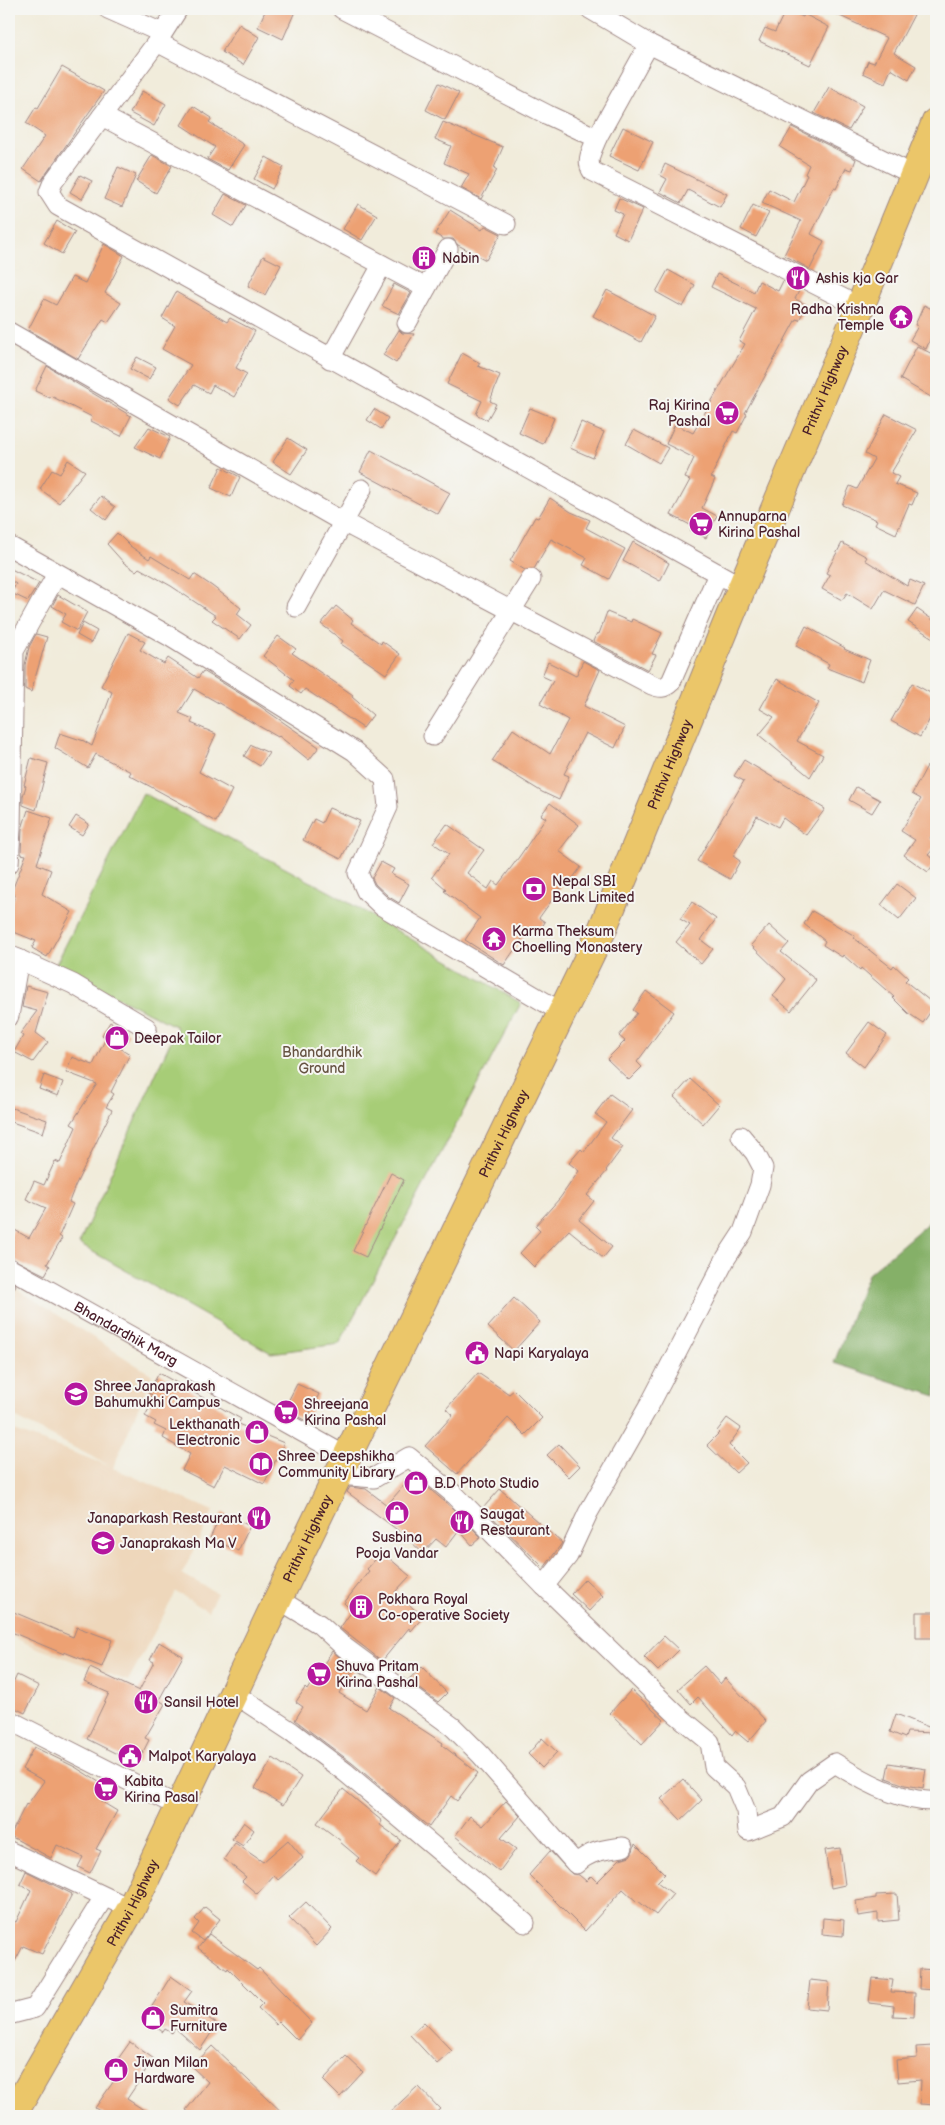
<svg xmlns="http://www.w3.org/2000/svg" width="945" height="2125" font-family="'Balsamiq Sans',sans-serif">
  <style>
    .built { fill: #eed7bb }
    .green { fill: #a7cd77; stroke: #787651 }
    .forest { fill: #85b068; stroke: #68684a }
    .building { fill: #eda173 }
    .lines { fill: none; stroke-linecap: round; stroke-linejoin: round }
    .minor-casing { stroke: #9e8683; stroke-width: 21 }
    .trunk-casing { stroke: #9e8683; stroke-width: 30 }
    .minor { stroke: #fff; stroke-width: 19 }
    .trunk { stroke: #ebc669; stroke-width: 28 }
    .labels { text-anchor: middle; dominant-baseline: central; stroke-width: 4; stroke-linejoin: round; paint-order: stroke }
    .poi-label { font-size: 14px; fill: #4a1f2b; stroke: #f6f6f2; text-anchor: start }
    .street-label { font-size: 14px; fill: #4a1f2b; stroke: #f6f6f2 }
    .park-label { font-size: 14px; fill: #665342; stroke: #f6f6f2 }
  </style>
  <rect width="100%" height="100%" fill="#f6f6f2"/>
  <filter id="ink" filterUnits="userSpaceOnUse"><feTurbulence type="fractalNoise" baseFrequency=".02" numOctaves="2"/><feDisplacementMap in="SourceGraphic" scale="10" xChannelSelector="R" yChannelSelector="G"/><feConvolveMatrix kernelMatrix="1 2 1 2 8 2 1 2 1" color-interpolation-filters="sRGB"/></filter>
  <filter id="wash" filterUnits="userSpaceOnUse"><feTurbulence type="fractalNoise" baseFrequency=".0096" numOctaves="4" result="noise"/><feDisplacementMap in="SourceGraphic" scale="20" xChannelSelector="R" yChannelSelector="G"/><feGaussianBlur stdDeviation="1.12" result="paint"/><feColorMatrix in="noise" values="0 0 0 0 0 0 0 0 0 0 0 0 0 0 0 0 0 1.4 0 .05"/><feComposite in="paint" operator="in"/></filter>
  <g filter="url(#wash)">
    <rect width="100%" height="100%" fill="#f1ecdb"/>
    <path class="built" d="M9 1284 152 1375 113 1468 213 1511 182 1574 217 1593 208 1611 176 1592 128 1681 32 1646 9 1635V1429L110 1466 9 1414Z"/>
    <path class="green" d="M143 793 334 894 521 1003 339 1344 271 1353 79 1244 177 1027 55 966Z"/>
    <path class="forest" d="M936 1216V1396L834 1363 868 1274Z"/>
    <g id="blocks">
      <path class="building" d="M266 9H296L283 39 258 27Z
        M786 9 803 17 804 14 829 27 810 65 759 41 765 28 775 32Z
        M825 9H917L894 53 916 66 909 80 891 69 885 83 863 73 868 61 874 63 887 38Z
        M239 24 259 37 243 65 222 52Z
        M62 67 104 91 41 181 23 169 45 136 26 123 36 107 38 108Z
        M439 83 459 93 445 120 426 110Z
        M829 87 863 106 849 130 814 113Z
        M142 91 166 104 154 126 130 113Z
        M193 106 212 118 209 122 244 145 228 170 207 159 215 147 181 125Z
        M443 122 503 147 494 168 497 170 481 199 461 188 469 174 444 163 451 146 435 139Z
        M623 127 653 142 639 170 609 156Z
        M792 127 856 159 852 170 846 168 836 189 834 188 811 234 824 241 810 269 784 255 801 221 762 203 769 189 794 202 807 175 805 174 809 165 780 147Z
        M152 155 172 166 156 193 136 181Z
        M266 157 284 167 272 189 254 179Z
        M665 164 727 194 720 207 688 190 681 203 660 192 667 179 660 175Z
        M118 167 136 175 122 207 104 199Z
        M80 175 92 181 82 199 70 192Z
        M225 194 246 205 233 227 213 215Z
        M619 198 643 209 628 240 614 233 623 214 614 210Z
        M358 204 377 215 362 240 343 229Z
        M753 205 769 213 756 237 741 229Z
        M450 210 482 230 485 226 501 234 486 260 458 245 453 239H443L435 234Z
        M57 221 75 232 62 254 44 243Z
        M104 244 124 256 105 293 121 303 108 322 103 319 78 359 28 330 44 299 56 305 72 277 85 283Z
        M263 256 281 265 265 295 248 286Z
        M668 270 695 285 683 307 656 292Z
        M717 274 754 292 759 281 778 291 783 281 800 289 795 299 807 305 799 320 796 319 745 413 747 414 737 433 733 431 711 477 715 479 702 508 717 516 706 538 690 530 692 526 671 515 690 480 685 478 694 458 666 444 675 424 693 433 745 344 739 341 756 309 711 287Z
        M394 284 411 293 399 314 382 306Z
        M607 290 655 316 641 342 593 316Z
        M176 292 227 322 230 318 255 331 236 368 247 374 234 397 213 385 209 393 194 385 180 405 169 398 191 365 162 349 175 326 162 318Z
        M924 305 936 311V326L926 349 910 340 918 326 915 325Z
        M399 330 402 333 414 334 396 363 383 355Z
        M917 346 936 356V400L900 379Z
        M462 353 480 363 478 366 500 375 490 401 496 404 487 420 476 414 482 401 447 384Z
        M137 357 156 367 149 379 130 369Z
        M47 366 131 416 121 436 91 421 92 417 51 396 50 398 35 391Z
        M530 408 554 418 543 444 519 433Z
        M374 409 388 418 381 429 367 420Z
        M886 414 917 430 891 473 899 477 895 484 917 493 912 505 909 504 896 534 875 524 877 520 842 505 850 486 857 489 874 459 865 454Z
        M581 422 604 432 593 458 570 448Z
        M149 427 170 437 160 459 135 447Z
        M634 430 668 448 659 463 626 444Z
        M288 438 307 450 291 474 273 462Z
        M371 450 450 493 438 514 360 472Z
        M68 460 85 471 59 503 40 489 52 470 60 474Z
        M221 467 240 477 231 497 211 488Z
        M101 496 115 507 106 520 91 508Z
        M550 498 571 512 590 520 586 528 625 549 609 579 583 565 587 558 551 539 534 569 525 570 510 561 535 517 538 518Z
        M117 533 130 546 149 559 151 556 190 580 194 574 212 586 241 608 237 614 251 625 240 639 212 620 216 616 171 586 139 568 136 571 124 563 107 544Z
        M633 542 669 563 660 581 623 561Z
        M842 543 867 557 865 560 907 586 910 580 924 586 915 605 884 590 873 609 847 593 842 600 822 589 830 575 826 573Z
        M9 568 39 583 28 601 11 593 16 584 9 579Z
        M58 595 87 612 77 631 61 622 66 614 52 606Z
        M336 606 353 620 351 623 381 644 382 641 400 654 386 674 341 644 343 641 321 624Z
        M917 609 936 622V640L908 622Z
        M607 612 631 622 632 619 662 633 652 654 656 655 648 670 593 641 597 633 599 634Z
        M83 623 97 631 91 643 77 635Z
        M806 626 845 648 844 649 870 660 862 682 827 668 829 664 796 646Z
        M128 633 145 642 140 650 164 664 168 658 198 678 203 671 254 702 319 747 309 760 279 736 278 737 194 689 179 713 193 719 191 723 216 734 199 772 232 790 216 822 129 775 131 772 96 754 88 768 55 748 60 733 84 741 92 746 112 692 101 686Z
        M36 634 47 637 31 692 25 689V665L29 647Z
        M278 636 296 649 292 653 353 695 352 697 373 715 363 728 305 689 301 694 290 686 294 680 263 656Z
        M583 661 600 670 584 706 625 727 615 748 585 733 564 774 569 776 559 800 542 792 492 761 513 729 550 754 568 720 540 704 553 681 542 676 548 662 576 676Z
        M777 679 819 703 797 741 823 755 810 777 759 735 774 717 760 709Z
        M912 683 936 696V708L920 737 891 721Z
        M251 745 269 753 260 766 244 756Z
        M31 758 48 763 36 810 23 805V796L26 786 24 785Z
        M744 760 825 809 806 835 783 818 778 827 757 816 733 856 740 861 730 879 697 861 744 781 734 776Z
        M927 766 936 771V830L930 838 936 843V846L928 855 936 861 928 872 904 855 915 840 901 831 921 799 912 794Z
        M856 787 880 800 872 813 849 800Z
        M550 803 579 825 559 851 581 867 570 882 567 879 539 918 545 922 537 935 528 930 504 965 465 940 480 918 444 891 446 889 432 877 449 854 433 843 447 824 484 850 467 873 488 889 493 881 498 885 519 857 546 818 541 815Z
        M329 808 360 821 341 859 303 840 314 819 322 823Z
        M28 810 52 818 37 864 51 870 42 894 72 912 47 957 32 948 36 941 9 930V911L15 895 11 893 26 855 21 854 22 829Z
        M76 816 89 824 82 835 69 827Z
        M381 862 394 869 391 874 409 884 399 903 389 897 375 884 372 878Z
        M897 884 916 898 899 920 881 905Z
        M692 902 716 919 701 940 713 949 701 964 676 942 690 925 680 919Z
        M812 911 855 936 854 938 892 968 894 965 908 978 905 981 935 1005 923 1023 908 1013 893 998 894 997 861 968 860 970 843 955 842 957 823 945 825 941 804 924Z
        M769 925 789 943 781 952 816 980 791 1011 773 996 786 979 751 945Z
        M26 986 48 992 36 1033 48 1042 33 1062 14 1052 23 1036 20 1034 37 1011 22 1007Z
        M646 991 674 1012 637 1062 642 1067 629 1080 607 1059 625 1041 619 1036 637 1013 633 1010Z
        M110 1022 129 1033 120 1048 130 1054 111 1092 114 1094 106 1107 112 1110 75 1186 69 1202 73 1204 59 1236 62 1238 47 1264 50 1266 45 1275 9 1257V1240L13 1229 29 1238 46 1208 26 1199 34 1181 44 1185 55 1161 60 1163 76 1127 71 1124 97 1084 66 1072 72 1057 93 1065 106 1038 102 1035Z
        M869 1022 887 1035 864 1067 846 1053Z
        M44 1075 63 1082 58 1096 39 1089Z
        M690 1079 719 1105 703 1124 674 1097Z
        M610 1094 632 1110 611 1138 623 1147 606 1170 607 1171 587 1195 594 1201 579 1220 612 1247 603 1258 569 1230 534 1267 520 1253 540 1231 535 1226 560 1198 579 1171 569 1163 581 1149 584 1152 606 1122 595 1114Z
        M9 1107 47 1120 43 1133 9 1121Z
        M391 1173 404 1180 366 1257 353 1251Z
        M9 1281 16 1285 9 1298Z
        M514 1298 540 1322 514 1351 488 1327Z
        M159 1373 241 1419 238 1424 284 1443 264 1484 225 1465 214 1486 182 1470 190 1454 163 1438 166 1431 154 1425 156 1422 145 1416 151 1405 147 1403 152 1395 148 1393Z
        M478 1373 509 1394 514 1390 542 1418 525 1435 508 1418 457 1474 425 1446 453 1415 446 1409Z
        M297 1384 319 1394 306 1421 284 1409Z
        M727 1418 741 1428 729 1445 747 1463 736 1473 707 1445 719 1433 717 1431Z
        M559 1444 580 1466 569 1477 547 1455Z
        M413 1475 451 1507 481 1537 472 1545 459 1530 446 1547 436 1539 423 1553 400 1532 347 1492 350 1487 366 1489 387 1505Z
        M500 1489 562 1543 544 1568 483 1508Z
        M222 1513 250 1526 238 1551 210 1538Z
        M382 1552 410 1576 395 1592 423 1617 411 1631 409 1628 382 1661 340 1628 352 1611 344 1603 369 1571 367 1569Z
        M585 1579 603 1596 589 1611 571 1594Z
        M9 1610 73 1637 77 1627 112 1640 102 1667 64 1652V1654L9 1631Z
        M916 1612H936V1638H916Z
        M664 1636 679 1650 658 1671 644 1657Z
        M159 1642 183 1656 159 1700 165 1704 145 1738 149 1740 137 1764 87 1739 109 1693 84 1682 90 1668 139 1691 154 1662 150 1660Z
        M332 1651 354 1669 339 1693 366 1710 380 1687 395 1698 389 1708 443 1743 442 1745 478 1773 457 1801 451 1796 429 1827 352 1763 295 1720 303 1707 296 1702 305 1688 307 1690Z
        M704 1666 720 1684 725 1678 766 1721 748 1742 735 1731 732 1735 698 1697 691 1704 678 1689Z
        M422 1667 447 1693 438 1702 408 1680Z
        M17 1675 39 1686 25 1713 9 1705V1692Z
        M631 1690 664 1720 642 1744 610 1713Z
        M896 1714 936 1730V1733L907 1732 905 1738 890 1732Z
        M542 1738 557 1752 542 1768 528 1754Z
        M34 1747 75 1767 110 1789 102 1802 117 1811 96 1849 101 1851 90 1873 78 1867 83 1857 57 1845 51 1858 10 1836 26 1804 27 1805 44 1781 22 1769Z
        M273 1758 301 1777 283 1805 255 1788Z
        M889 1763 926 1769 923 1788 905 1785 886 1778Z
        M683 1779 702 1800 681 1820 661 1799Z
        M343 1789 382 1821 380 1825 401 1840 375 1876 356 1861 359 1858 340 1842 341 1841 317 1823Z
        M506 1801 520 1816 501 1838 516 1849 499 1872 455 1836 470 1816 483 1826Z
        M244 1822 254 1830 243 1846 232 1839Z
        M288 1840 303 1858 278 1880 274 1875 257 1894 242 1881 246 1877 224 1859 235 1843 263 1862Z
        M635 1844 665 1874 657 1882 673 1894 656 1915 638 1901 637 1902 623 1889 585 1931 529 1875 550 1851 572 1874 579 1875 586 1881 591 1876 597 1882 620 1859 630 1856 633 1851Z
        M840 1848 845 1885 831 1888 825 1850Z
        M26 1871 72 1894 42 1954 23 1946 9 1973V1919L16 1922 31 1890 20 1884Z
        M897 1894 899 1920 878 1922V1913L858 1916 856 1901 876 1898V1895Z
        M306 1902 332 1929 316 1946 289 1918Z
        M205 1907 220 1919 203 1941 192 1933 199 1923 195 1919Z
        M823 1918 844 1920 843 1936 822 1934Z
        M209 1934 257 1970 259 1968 312 2023 297 2040 279 2022 276 2025 258 2008 263 2003 228 1968 227 1970 198 1948Z
        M920 1969 936 1970V1990L919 1989Z
        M171 1976 192 1991 184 2002 217 2024 200 2050 175 2028 172 2033 165 2029 163 2032 144 2019Z
        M872 1978 893 1980 891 1992 915 1993 914 2017 893 2016 894 2006 869 2003Z
        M810 1980 829 1982 827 2010 807 2008Z
        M424 2022 452 2051 437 2064 410 2035Z
        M130 2042 154 2059 127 2099 153 2116H107L95 2108 116 2078 108 2073Z
        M212 2046 286 2116H194L186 2110 208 2082 192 2067Z
        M933 2046 936 2105 920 2104 921 2080 898 2082 896 2060 917 2058 916 2047Z
        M346 2056 363 2072 340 2097 323 2080Z
        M418 2086 440 2109 432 2116H386Z"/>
    </g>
  </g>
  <g filter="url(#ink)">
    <use href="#blocks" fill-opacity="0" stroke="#9e8683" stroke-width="1"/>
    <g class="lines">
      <defs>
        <g id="minor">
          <path d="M108 9 162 33"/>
          <path d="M178 9 157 42 53 182 49 192 58 206 742 587"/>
          <path d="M342 9 548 115 597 138 649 44 590 9"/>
          <path d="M157 42 506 224"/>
          <path d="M649 44 914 175"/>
          <path d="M102 116 426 288"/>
          <path d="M597 138C593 149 585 160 592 171L860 307"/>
          <path d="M407 323 448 249"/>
          <path d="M9 332 343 522 652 685C660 688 664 689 671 682L718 574"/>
          <path d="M330 359 382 265"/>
          <path d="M9 546 169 636 354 751 385 779 388 807 358 873 366 891 382 906 563 1013"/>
          <path d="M296 607 362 489"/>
          <path d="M433 736 531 579"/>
          <path d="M9 864 11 829 14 651 57 574"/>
          <path d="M9 955 73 984 147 1028"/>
          <path d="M9 1016 19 959"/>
          <path id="s1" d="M9 1268 347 1457"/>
          <path d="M339 1475 374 1478 409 1457 456 1496 544 1586 676 1714 710 1742 714 1767 736 1787 746 1811 748 1831 783 1817 809 1781 835 1763C863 1781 903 1803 936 1801"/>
          <path d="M544 1586 568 1556 588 1513 650 1404 726 1258 743 1232 760 1185 763 1168 755 1153 741 1136"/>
          <path d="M278 1599 319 1624 344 1647 453 1727 481 1755 576 1864C589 1851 606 1849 623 1847"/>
          <path d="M233 1693 292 1732 345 1772 525 1923"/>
          <path d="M9 1720 180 1807"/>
          <path d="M9 1851 131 1909"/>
          <path d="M9 2012 12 2014 35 2008 104 1897"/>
        </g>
        <g id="trunk">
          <path id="s2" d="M12 2116 131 1909 278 1599 602 930 742 587 860 307 936 122"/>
        </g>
      </defs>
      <use href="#minor" class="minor-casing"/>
      <use href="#trunk" class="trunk-casing"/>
      <use href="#minor" class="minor"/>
      <use href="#trunk" class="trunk"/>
    </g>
  </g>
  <defs>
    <symbol id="building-disc" viewBox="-11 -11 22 22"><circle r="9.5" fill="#b5179e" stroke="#f6f6f2"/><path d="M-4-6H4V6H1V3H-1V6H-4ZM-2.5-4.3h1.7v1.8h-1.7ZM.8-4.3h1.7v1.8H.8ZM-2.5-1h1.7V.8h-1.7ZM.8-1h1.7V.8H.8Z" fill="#fff"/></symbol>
    <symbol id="restaurant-disc" viewBox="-11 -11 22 22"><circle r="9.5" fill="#b5179e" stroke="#f6f6f2"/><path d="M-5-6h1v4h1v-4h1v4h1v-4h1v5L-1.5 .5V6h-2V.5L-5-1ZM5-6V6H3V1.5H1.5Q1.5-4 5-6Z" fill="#fff"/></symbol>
    <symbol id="temple-disc" viewBox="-11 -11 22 22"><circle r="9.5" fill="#b5179e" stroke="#f6f6f2"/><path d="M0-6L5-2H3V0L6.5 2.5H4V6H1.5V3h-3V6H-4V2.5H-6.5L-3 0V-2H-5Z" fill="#fff"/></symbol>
    <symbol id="supermarket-disc" viewBox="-11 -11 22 22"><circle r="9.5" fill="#b5179e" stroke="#f6f6f2"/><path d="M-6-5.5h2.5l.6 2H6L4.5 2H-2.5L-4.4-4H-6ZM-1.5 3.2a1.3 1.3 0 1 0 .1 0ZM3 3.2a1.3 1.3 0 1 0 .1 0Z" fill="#fff"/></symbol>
    <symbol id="bank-disc" viewBox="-11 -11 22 22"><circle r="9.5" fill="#b5179e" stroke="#f6f6f2"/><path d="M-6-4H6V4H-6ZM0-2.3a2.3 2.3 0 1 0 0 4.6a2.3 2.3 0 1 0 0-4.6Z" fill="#fff"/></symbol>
    <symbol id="shop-disc" viewBox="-11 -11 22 22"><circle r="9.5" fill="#b5179e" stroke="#f6f6f2"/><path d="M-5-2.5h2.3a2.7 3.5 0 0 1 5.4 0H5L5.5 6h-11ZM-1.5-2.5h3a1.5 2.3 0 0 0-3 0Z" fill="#fff"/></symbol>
    <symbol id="civic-disc" viewBox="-11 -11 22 22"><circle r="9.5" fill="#b5179e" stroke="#f6f6f2"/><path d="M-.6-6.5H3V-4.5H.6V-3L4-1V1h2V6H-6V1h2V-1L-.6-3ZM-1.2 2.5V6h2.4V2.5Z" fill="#fff"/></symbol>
    <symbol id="university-disc" viewBox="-11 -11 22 22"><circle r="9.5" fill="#b5179e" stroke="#f6f6f2"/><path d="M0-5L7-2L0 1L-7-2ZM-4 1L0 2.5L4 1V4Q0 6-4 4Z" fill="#fff"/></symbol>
    <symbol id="library-disc" viewBox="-11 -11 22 22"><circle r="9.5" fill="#b5179e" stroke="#f6f6f2"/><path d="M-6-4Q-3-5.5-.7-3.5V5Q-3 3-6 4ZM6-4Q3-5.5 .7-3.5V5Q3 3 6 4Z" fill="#fff"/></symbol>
    <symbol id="school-disc" viewBox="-11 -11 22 22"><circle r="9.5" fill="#b5179e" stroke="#f6f6f2"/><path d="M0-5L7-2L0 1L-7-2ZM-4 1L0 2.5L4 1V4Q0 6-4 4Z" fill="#fff"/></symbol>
  </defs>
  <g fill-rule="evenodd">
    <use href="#building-disc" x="410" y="244" width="28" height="28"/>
    <use href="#restaurant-disc" x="784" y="264" width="28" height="28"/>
    <use href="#temple-disc" x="887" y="303" width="28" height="28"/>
    <use href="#supermarket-disc" x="713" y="399" width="28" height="28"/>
    <use href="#supermarket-disc" x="687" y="510" width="28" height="28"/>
    <use href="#bank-disc" x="520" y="875" width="28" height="28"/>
    <use href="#temple-disc" x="480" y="925" width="28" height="28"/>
    <use href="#shop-disc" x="103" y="1024" width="28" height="28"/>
    <use href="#civic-disc" x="463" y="1339" width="28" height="28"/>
    <use href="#university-disc" x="62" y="1380" width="28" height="28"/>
    <use href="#supermarket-disc" x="272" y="1398" width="28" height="28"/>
    <use href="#shop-disc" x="243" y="1418" width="28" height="28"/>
    <use href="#library-disc" x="247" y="1450" width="28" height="28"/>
    <use href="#shop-disc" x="402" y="1469" width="28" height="28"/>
    <use href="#shop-disc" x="383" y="1499" width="28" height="28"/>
    <use href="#restaurant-disc" x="245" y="1504" width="28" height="28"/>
    <use href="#restaurant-disc" x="448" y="1508" width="28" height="28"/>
    <use href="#school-disc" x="89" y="1529" width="28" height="28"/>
    <use href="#building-disc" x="347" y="1593" width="28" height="28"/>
    <use href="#supermarket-disc" x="305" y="1660" width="28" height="28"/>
    <use href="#restaurant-disc" x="132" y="1688" width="28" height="28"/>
    <use href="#civic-disc" x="116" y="1742" width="28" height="28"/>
    <use href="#supermarket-disc" x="92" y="1775" width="28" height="28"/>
    <use href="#shop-disc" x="139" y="2004" width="28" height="28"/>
    <use href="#shop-disc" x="102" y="2056" width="28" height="28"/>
  </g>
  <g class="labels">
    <g class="poi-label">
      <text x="442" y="258">Nabin</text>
      <text x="816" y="278">Ashis kja Gar</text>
      <text x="884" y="309" text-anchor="end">Radha Krishna<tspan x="884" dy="16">Temple</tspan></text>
      <text x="710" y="405" text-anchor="end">Raj Kirina<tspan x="710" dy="16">Pashal</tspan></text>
      <text x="718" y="516">Annuparna<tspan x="718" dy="16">Kirina Pashal</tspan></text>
      <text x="552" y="881">Nepal SBI<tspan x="552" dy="16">Bank Limited</tspan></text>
      <text x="512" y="931">Karma Theksum<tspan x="512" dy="16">Choelling Monastery</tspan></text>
      <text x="134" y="1038">Deepak Tailor</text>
      <text x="494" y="1353">Napi Karyalaya</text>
      <text x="94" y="1386">Shree Janaprakash<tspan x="94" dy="16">Bahumukhi Campus</tspan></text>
      <text x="304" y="1404">Shreejana<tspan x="304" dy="16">Kirina Pashal</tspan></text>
      <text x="240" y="1424" text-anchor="end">Lekthanath<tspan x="240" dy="16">Electronic</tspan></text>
      <text x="278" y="1456">Shree Deepshikha<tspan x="278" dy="16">Community Library</tspan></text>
      <text x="434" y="1483">B.D Photo Studio</text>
      <text x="480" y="1514">Saugat<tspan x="480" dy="16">Restaurant</tspan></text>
      <text x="242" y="1518" text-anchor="end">Janaparkash Restaurant</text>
      <text x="397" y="1537" text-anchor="middle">Susbina<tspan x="397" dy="16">Pooja Vandar</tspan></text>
      <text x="120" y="1543">Janaprakash Ma V</text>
      <text x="378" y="1599">Pokhara Royal<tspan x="378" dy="16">Co-operative Society</tspan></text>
      <text x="336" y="1666">Shuva Pritam<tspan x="336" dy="16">Kirina Pashal</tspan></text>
      <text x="164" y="1702">Sansil Hotel</text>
      <text x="148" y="1756">Malpot Karyalaya</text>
      <text x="124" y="1781">Kabita<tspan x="124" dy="16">Kirina Pasal</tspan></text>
      <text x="170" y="2010">Sumitra<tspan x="170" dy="16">Furniture</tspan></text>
      <text x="134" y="2062">Jiwan Milan<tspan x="134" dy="16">Hardware</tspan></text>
    </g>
    <g class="street-label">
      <text stroke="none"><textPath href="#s2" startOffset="1909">Prithvi Highway</textPath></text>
      <text stroke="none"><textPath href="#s2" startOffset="1504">Prithvi Highway</textPath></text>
      <text stroke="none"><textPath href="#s2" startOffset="1099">Prithvi Highway</textPath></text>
      <text stroke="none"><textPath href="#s1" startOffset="134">Bhandardhik Marg</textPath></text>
      <text stroke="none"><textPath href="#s2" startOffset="649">Prithvi Highway</textPath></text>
      <text stroke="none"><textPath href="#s2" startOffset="245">Prithvi Highway</textPath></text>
    </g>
    <g class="park-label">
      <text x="322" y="1052">Bhandardhik<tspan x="322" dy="16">Ground</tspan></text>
    </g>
  </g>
  <rect width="945" height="2125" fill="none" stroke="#f6f6f2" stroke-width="30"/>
</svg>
